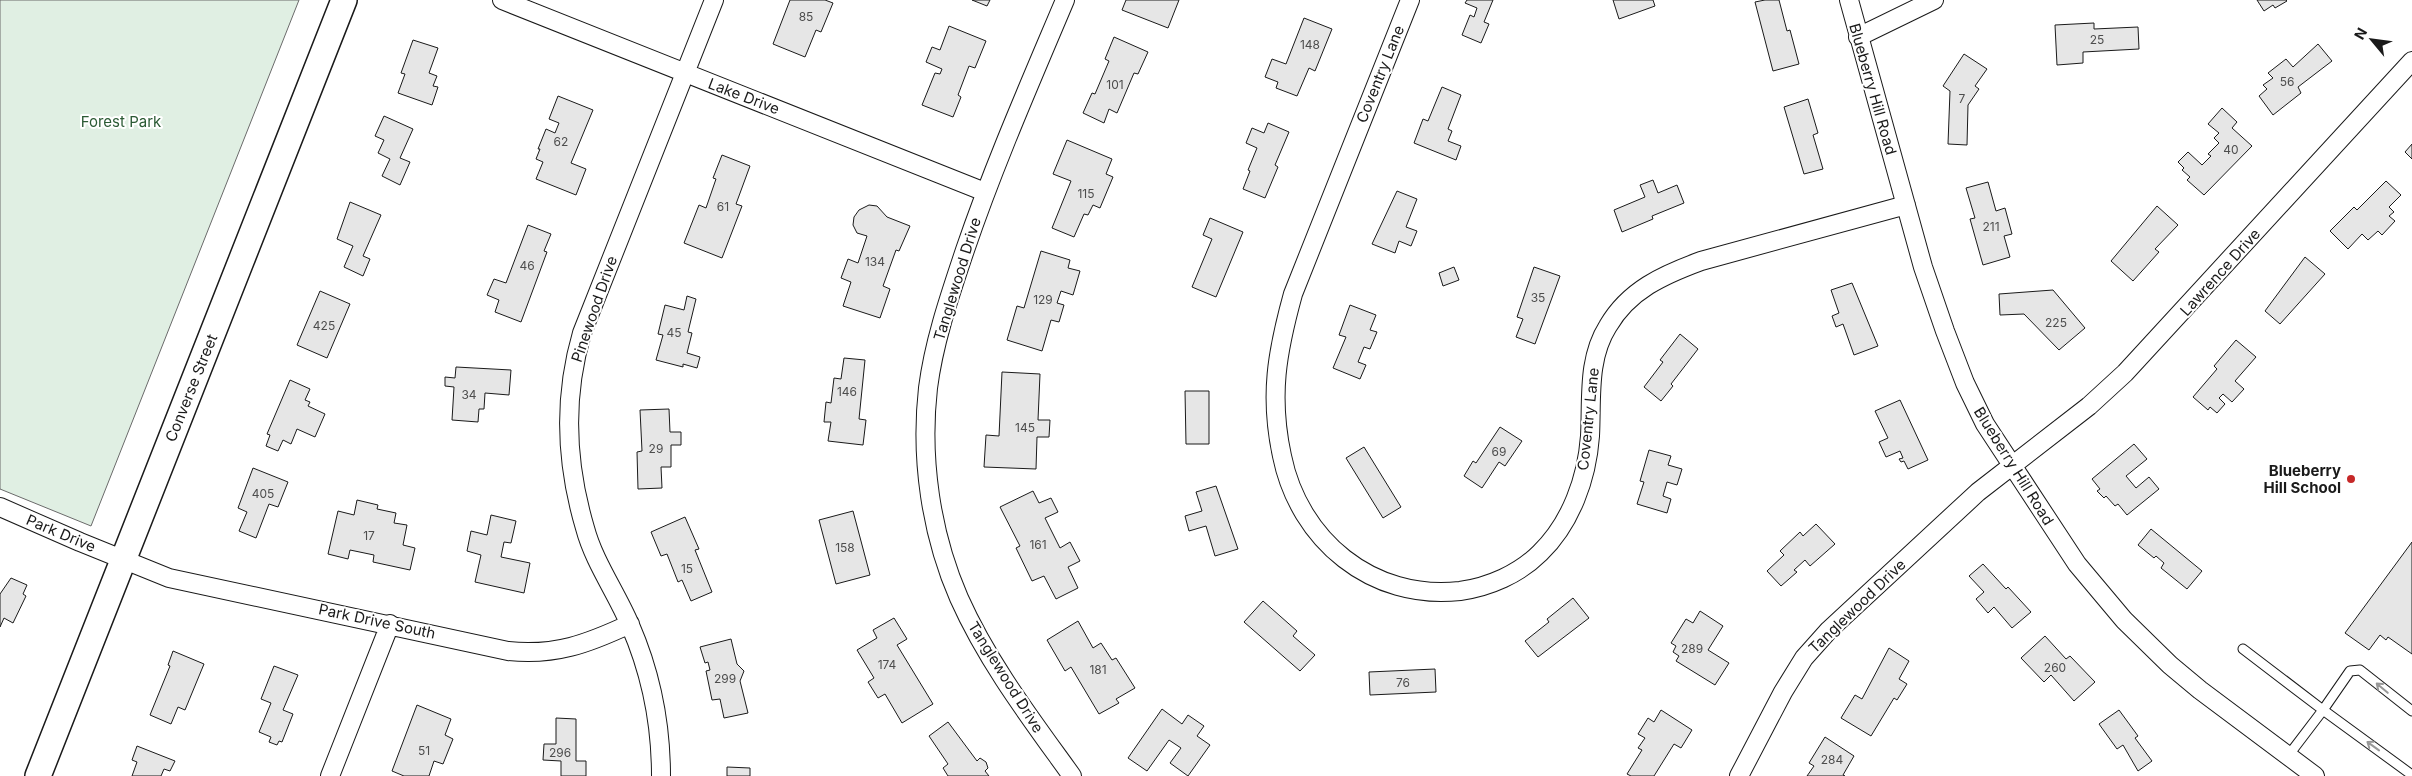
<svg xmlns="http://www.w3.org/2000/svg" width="2412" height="776" font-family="Inter,sans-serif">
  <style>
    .green { fill: #e0efe3; stroke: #6a6a6a }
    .building { fill: #e6e6e6; stroke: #1a1a1a }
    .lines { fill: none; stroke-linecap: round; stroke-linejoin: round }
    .service-casing { stroke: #1a1a1a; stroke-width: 11 }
    .minor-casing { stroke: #1a1a1a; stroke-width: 20 }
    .secondary-casing { stroke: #1a1a1a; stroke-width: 28 }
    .service { stroke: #fff; stroke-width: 9 }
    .minor { stroke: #fff; stroke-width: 18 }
    .secondary { stroke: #fff; stroke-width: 25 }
    .oneway { stroke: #989898 }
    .poi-dot { fill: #c62828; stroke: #fff; stroke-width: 2 }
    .labels { text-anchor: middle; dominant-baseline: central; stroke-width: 4; stroke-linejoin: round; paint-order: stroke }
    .number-label { font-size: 12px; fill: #4d4d4d }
    .street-label { font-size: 15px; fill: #1a1a1a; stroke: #fff }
    .park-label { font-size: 15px; fill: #2b5a34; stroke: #fff }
    .poi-label { font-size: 15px; font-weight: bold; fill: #1a1a1a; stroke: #fff; text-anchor: end }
  </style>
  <rect width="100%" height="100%" fill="#fff"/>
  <path class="green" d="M0 0H299L91 526 0 489Z"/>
  <path class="building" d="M790 0H825L833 3 821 32 816 30 805 57 773 44Z
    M972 0H990L987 6Z
    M1126 0H1179L1168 28 1122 10Z
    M1467 0H1493L1484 22 1489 24 1481 43 1462 35 1470 15 1474 17 1477 8 1465 3Z
    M1613 0H1653L1655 6 1619 19Z
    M1765 0H1779L1787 31 1790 30 1799 64 1773 71 1755 2Z
    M2257 0H2286L2287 1 2275 8 2273 5 2264 11Z
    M1304 18 1332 29 1315 71 1309 68 1297 96 1276 88 1278 82 1265 77 1272 59 1286 64Z
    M2094 23V29L2138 27 2139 49 2083 52V63L2057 65 2055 25Z
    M949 26 986 41 975 68 969 66 958 95 961 97 953 117 922 105 935 73 940 74 942 69 926 62 932 47 940 50Z
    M1114 37 1148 52 1138 74 1134 73 1117 113 1109 109 1104 123 1083 113 1092 93 1095 94 1109 61 1105 59Z
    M413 40 438 48 429 73 437 76 433 86 438 87 432 105 398 93 405 74 401 73Z
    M2318 44 2332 61 2298 87 2301 93 2273 115 2259 96 2267 89 2263 85 2273 78 2268 73 2286 59 2293 67Z
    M1964 54 1987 69 1975 86 1979 89 1968 105 1967 145 1948 144 1950 91 1943 86Z
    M1442 87 1461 95 1448 129 1452 131 1448 141 1461 146 1456 160 1414 143 1423 119 1428 121Z
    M558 96 593 110 571 163 586 169 576 195 536 179 543 162 536 159 540 149H538L546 129 555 133 559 123 549 119Z
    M1808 99 1818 133 1813 135 1823 169 1804 174 1784 107Z
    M2222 108 2237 122 2232 128 2252 146 2204 195 2187 180 2190 177 2182 170 2184 168 2178 162 2188 152 2202 165 2211 156 2208 154 2219 143 2214 138 2219 133 2208 124Z
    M384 116 413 129 400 158 410 162 400 185 382 176 390 159 378 153 384 140 375 136Z
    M1268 123 1289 132 1275 165 1278 167 1265 198 1243 189 1250 171 1248 170 1257 148 1246 143 1252 128 1264 133Z
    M1067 140 1112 159 1106 174 1113 177 1100 208 1093 205 1088 215 1084 214 1074 237 1052 228 1071 181 1053 174Z
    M2412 144V159L2405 152Z
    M722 155 750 166 736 204 742 206 722 258 684 243 699 205 706 208 716 179 713 178Z
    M1653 180 1658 193 1677 185 1684 203 1652 216 1653 219 1622 232 1614 210 1645 197 1640 185Z
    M2386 181 2401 195 2389 207 2394 212 2389 216 2395 221 2382 235 2378 231 2368 240 2362 234 2348 249 2330 231 2354 207 2357 210Z
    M1988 182 1996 211 2005 208 2012 234 2004 236 2010 257 1983 265 1970 219 1975 218 1966 188Z
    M1397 191 1417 199 1406 227 1417 231 1411 246 1399 241 1395 253 1372 244Z
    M350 202 381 215 363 256 370 259 363 276 344 267 353 246 337 239Z
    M869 205 877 206 887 217 910 226 899 251 896 250 883 286 890 289 880 318 843 306 851 282 841 278 848 259 858 263 867 236 857 233 853 225 854 217 859 210Z
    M2157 206 2178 225 2155 249 2159 252 2133 281 2111 261Z
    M1210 218 1243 232 1216 297 1192 287 1212 239 1203 235Z
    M528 225 551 234 544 251 547 252 521 322 495 312 499 300 487 295 494 279 506 283Z
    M1041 251 1070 260 1068 268 1080 271 1073 295 1061 291 1057 303 1064 305 1059 322 1051 320 1042 351 1007 340 1017 306 1024 308Z
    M2305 257 2325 274 2280 324 2265 311Z
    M1454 267 1459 280 1443 286 1439 273Z
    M1534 267 1560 276 1535 344 1516 337 1523 319 1517 317Z
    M1852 283 1878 346 1854 355 1843 324 1836 327 1832 316 1839 313 1831 290Z
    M2053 290 2085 328 2059 350 2024 314 2000 315 1999 294Z
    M320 291 350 304 327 358 297 345Z
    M687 296 696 299 688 332 692 333 687 353 700 357 697 368 683 364V367L656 360 663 335 658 334 665 305 684 310Z
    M1350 305 1376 315 1370 330 1377 332 1370 349 1364 347 1358 362 1366 365 1360 379 1333 368 1346 337 1339 335Z
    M1680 334 1698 349 1671 384 1673 386 1661 401 1644 387 1663 362 1660 360Z
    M2236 340 2256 357 2235 381 2244 389 2232 402 2223 394 2219 398 2225 404 2217 413 2210 407 2208 410 2193 397 2217 369 2214 366Z
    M844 358 865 360 859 419 866 420 863 445 828 441 831 422H824L826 402 831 403 834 378 841 379Z
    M456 367 511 370 509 395 485 393 484 409H479L478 422 452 420 454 387 445 386V377L455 378Z
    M1002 372 1040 374 1038 420H1050L1049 437H1037L1036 469 984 467 986 435 999 436Z
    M290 380 310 389 305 400 310 402 308 406 325 414 315 437 297 429 291 444 283 440 278 451 266 446 270 435 267 434Z
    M1185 391H1209V444H1186Z
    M1900 400 1928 460 1908 469 1904 461 1901 462 1899 459 1903 458 1900 451 1886 457 1879 442 1888 438 1875 411Z
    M669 409 670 432H681V445H671V467H661L662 488 638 489 637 452 642 451 640 410Z
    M1500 427 1522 441 1505 466 1499 462 1482 488 1464 476 1473 461 1476 463Z
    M2134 444 2147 459 2126 476 2136 488 2149 477 2159 489 2127 515 2118 504 2115 506 2106 496 2104 498 2097 491 2100 489 2092 479Z
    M1364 447 1401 507 1383 518 1346 458Z
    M1649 450 1671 456 1668 465 1682 469 1677 485 1667 482 1663 496 1671 499 1667 513 1637 504 1644 482 1640 481Z
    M253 468 288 482 278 507 269 504 256 538 239 531 247 512 238 508Z
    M1216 486 1238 549 1215 556 1206 526 1189 531 1185 516 1202 511 1196 492Z
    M1033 491 1039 503 1051 498 1058 512 1045 518 1060 548 1070 542 1080 561 1068 567 1078 588 1056 599 1044 576 1032 581 1016 548 1020 546 1000 507Z
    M357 500 378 505 377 509 396 513 394 523 407 525 403 545 415 548 410 570 373 562 374 555 350 550 348 559 328 554 338 511 354 515Z
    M853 511 870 575 836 584 819 520Z
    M491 515 516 521 511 543 504 542 501 557 530 563 524 593 475 582 481 555 467 551 471 531 487 535Z
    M685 517 699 549 695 550 712 592 691 601 682 580 678 582 667 554 661 556 651 532Z
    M1816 524 1835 544 1810 566 1805 560 1794 570 1797 572 1781 586 1767 571 1784 555 1780 551 1800 532 1803 536Z
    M2151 529 2202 571 2187 589 2161 568 2164 563 2156 556 2154 558 2138 545Z
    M2412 542V654L2388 637 2386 640 2380 635 2369 650 2345 633Z
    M1983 564 2006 589 2008 587 2031 612 2012 628 1994 607 1988 613 1976 599 1984 592 1969 576Z
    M11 578 27 585 23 594 26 596 13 623 4 618 0 627V594Z
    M1573 598 1589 618 1538 657 1525 641 1549 622 1547 619Z
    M1263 601 1297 631 1293 636 1315 655 1300 671 1244 622Z
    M1700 611 1723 626 1708 650 1729 663 1715 685 1676 661 1679 656 1673 652 1676 646 1671 643 1686 619 1693 623Z
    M894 618 907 639 897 645 933 704 902 723 885 694 878 698 868 682 874 678 857 650 877 638 873 630Z
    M1078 621 1093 648 1101 643 1112 660 1116 658 1135 688 1116 699 1119 703 1099 714 1071 667 1065 671 1047 640Z
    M2045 636 2066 659 2070 656 2095 682 2074 701 2051 675 2044 682 2021 658Z
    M731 639 737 664 744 671 740 681 748 713 724 718 720 699 712 700 706 671 710 670 708 662 705 663 700 647Z
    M1889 648 1909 661 1899 679 1907 684 1897 700 1894 698 1871 736 1841 718 1855 695 1862 699Z
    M173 651 204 664 185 710 178 707 171 724 150 715 170 666 168 665Z
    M274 666 298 675 283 710 293 714 282 742 279 741 277 745 269 742 271 737 259 732 271 703 261 699Z
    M1435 669 1436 692 1370 695 1369 672Z
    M417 705 451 719 445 735 453 739 443 764 434 761 429 776H404L392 771Z
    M1162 709 1182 724 1188 715 1204 726 1197 736 1210 745 1188 776 1170 763 1181 748 1169 740 1147 771 1128 758Z
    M1661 710 1692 730 1681 748 1674 744 1654 776H1631L1627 774 1642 750 1638 748 1645 738 1638 734 1648 718 1654 722Z
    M2119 710 2138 736 2135 738 2152 761 2138 771 2123 745 2117 749 2099 724Z
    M556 718 576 719V761H586V776H561V761L543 760 544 744H556Z
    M948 722 977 761 980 758 986 762 988 768 985 771 989 776H948L943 768 948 764 929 736Z
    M1825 737 1854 756 1843 775 1845 776H1807L1814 766 1809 763Z
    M137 746 175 761 170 771 164 769 161 776H132L137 762 132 760Z
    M727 767 750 768V776H727Z"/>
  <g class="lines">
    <defs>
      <path id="service" d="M2243 649 2323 710 2350 671 2360 670 2412 711
        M2288 756 2323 710 2412 775"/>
      <path id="minor" d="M502 0 985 192
        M1065 0C1030 83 994 165 965 250 950 295 934 341 928 388 920 459 931 534 959 598 988 663 1031 719 1072 776
        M1410 0 1293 294C1277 352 1269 396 1282 456 1299 540 1372 601 1460 591 1489 587 1519 574 1540 553 1571 523 1587 478 1590 436 1592 399 1587 359 1608 326 1629 290 1663 275 1701 261L1906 205
        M1849 0 1923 267 1945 331 1965 383 1985 424 2077 564 2124 620 2170 665 2200 690 2315 776
        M1858 37 1934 0
        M0 507 80 542 169 578 508 651C555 656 587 644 630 624
        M330 776 390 624
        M661 776C661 723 651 673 630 625 616 592 594 562 585 528 566 464 563 398 582 333L714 0
        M1739 776 1783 692 1804 658 1829 630 1978 492 2089 406 2125 373 2412 61"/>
      <path id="secondary" d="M38 776 344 0"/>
    </defs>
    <use href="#service" class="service-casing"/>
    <use href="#minor" class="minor-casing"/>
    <use href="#secondary" class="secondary-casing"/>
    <use href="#service" class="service"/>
    <use href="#minor" class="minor"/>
    <use href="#secondary" class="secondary"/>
  </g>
  <defs><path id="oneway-shaft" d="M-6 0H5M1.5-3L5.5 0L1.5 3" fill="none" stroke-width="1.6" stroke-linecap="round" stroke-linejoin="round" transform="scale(1.25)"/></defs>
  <g class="oneway">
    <use href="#oneway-shaft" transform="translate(2382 688) rotate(-140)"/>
    <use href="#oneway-shaft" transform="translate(2373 746) rotate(-144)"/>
  </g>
  <circle class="poi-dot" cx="2351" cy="479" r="5"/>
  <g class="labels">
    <g class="number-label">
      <text x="806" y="16">85</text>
      <text x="2097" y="39">25</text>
      <text x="1310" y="44">148</text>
      <text x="2287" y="81">56</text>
      <text x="1115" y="84">101</text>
      <text x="1962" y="98">7</text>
      <text x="561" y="141">62</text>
      <text x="2231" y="149">40</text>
      <text x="1086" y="193">115</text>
      <text x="723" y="206">61</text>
      <text x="1991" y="226">211</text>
      <text x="875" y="261">134</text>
      <text x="527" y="265">46</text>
      <text x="1538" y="297">35</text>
      <text x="1043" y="299">129</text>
      <text x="2056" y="322">225</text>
      <text x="324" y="325">425</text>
      <text x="674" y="332">45</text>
      <text x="847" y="391">146</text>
      <text x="469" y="394">34</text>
      <text x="1025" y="427">145</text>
      <text x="656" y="448">29</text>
      <text x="1499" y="451">69</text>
      <text x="263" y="493">405</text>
      <text x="369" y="535">17</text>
      <text x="1038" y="544">161</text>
      <text x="845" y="547">158</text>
      <text x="687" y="568">15</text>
      <text x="1692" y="648">289</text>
      <text x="887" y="664">174</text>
      <text x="2055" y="667">260</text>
      <text x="1098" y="669">181</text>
      <text x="725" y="678">299</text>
      <text x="1403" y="682">76</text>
      <text x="424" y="750">51</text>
      <text x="560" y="752">296</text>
      <text x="1832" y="759">284</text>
    </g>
    <g class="street-label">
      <text transform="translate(1380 74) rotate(-68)">Coventry Lane</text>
      <text transform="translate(1873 89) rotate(74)">Blueberry Hill Road</text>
      <text transform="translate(744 96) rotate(21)">Lake Drive</text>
      <text transform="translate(2220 272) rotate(-48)">Lawrence Drive</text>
      <text transform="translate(957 279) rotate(-73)">Tanglewood Drive</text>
      <text transform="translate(594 309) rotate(-71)">Pinewood Drive</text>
      <text transform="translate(191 388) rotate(-68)">Converse Street</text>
      <text transform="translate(1588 419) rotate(-84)">Coventry Lane</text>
      <text transform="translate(2014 466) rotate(58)">Blueberry Hill Road</text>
      <text transform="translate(61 533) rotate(23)">Park Drive</text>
      <text transform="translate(1857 606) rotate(-44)">Tanglewood Drive</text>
      <text transform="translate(377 621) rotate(12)">Park Drive South</text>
      <text transform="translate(1006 677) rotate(58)">Tanglewood Drive</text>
    </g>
    <g class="park-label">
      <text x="121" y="121">Forest Park</text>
    </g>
    <g class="poi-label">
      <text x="2341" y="470">Blueberry<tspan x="2341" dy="17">Hill School</tspan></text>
    </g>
  </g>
  <g transform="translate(2372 40) rotate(299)" stroke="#ffffff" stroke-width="4" paint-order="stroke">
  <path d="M0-4L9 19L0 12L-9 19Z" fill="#1a1a1a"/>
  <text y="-8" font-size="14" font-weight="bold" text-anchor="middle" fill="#1a1a1a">N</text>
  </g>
</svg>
